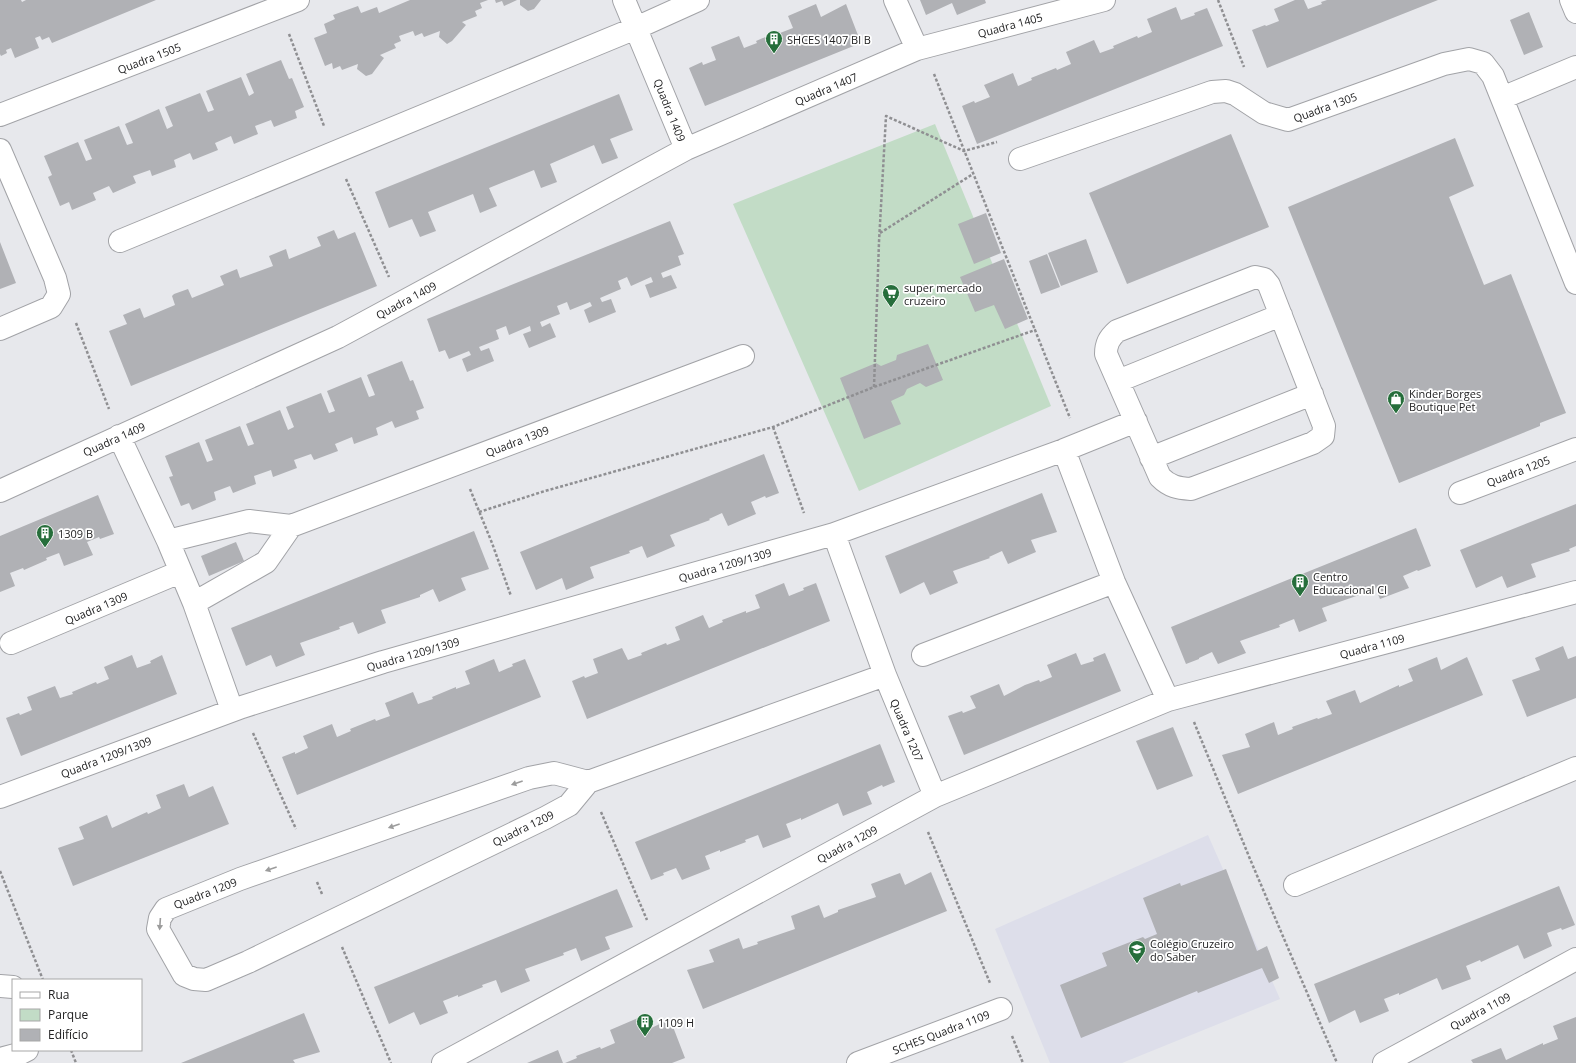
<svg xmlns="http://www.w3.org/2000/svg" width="1576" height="1063" font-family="'Open Sans',sans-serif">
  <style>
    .built { fill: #dddeea }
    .green { fill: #c2dcc6 }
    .building { fill: #b0b1b5 }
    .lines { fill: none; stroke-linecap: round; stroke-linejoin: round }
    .minor-casing { stroke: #a2a3a7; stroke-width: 24 }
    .path { stroke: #8f8f92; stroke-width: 2.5; stroke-dasharray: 3 2; stroke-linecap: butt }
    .minor { stroke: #fff; stroke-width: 22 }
    .oneway { fill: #9c9c9c }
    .labels { text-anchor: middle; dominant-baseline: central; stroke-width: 3.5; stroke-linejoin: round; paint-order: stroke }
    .street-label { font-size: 11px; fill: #222223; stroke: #fff }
    .poi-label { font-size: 11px; fill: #222223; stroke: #fff; text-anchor: start }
  </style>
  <rect width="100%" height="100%" fill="#e7e8ec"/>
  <path class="built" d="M1208 835 1280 999 1122 1063H1050L995 929Z"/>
  <path class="green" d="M935 124 1051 406 859 491 733 204Z"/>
  <path class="building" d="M0 0H21L22 2 26 0H156L52 43 49 37 42 40 40 36 35 38 39 48 15 58 11 48 6 50 7 53 1 56 0 54Z
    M410 0H488L480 3 482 8 475 11 477 16 462 22 466 25 452 41 447 44 439 37 440 31 424 37 422 33 415 36 413 31 399 36 401 41 394 44 396 48 380 55 384 58 372 74 366 76 357 69 358 64 342 70 340 66 333 69 332 63 325 66 314 38 327 33 324 24 335 19 333 15 358 6 361 13 377 7 379 13Z
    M495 0H517L504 6 502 1 496 3Z
    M520 0H541L534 9 528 11 520 5Z
    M920 0H985L986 3 957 15 952 3 926 15Z
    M1295 0H1304L1308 9 1322 4 1321 2 1327 0H1438L1267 68 1252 30 1265 25 1266 26 1279 21 1274 9Z
    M816 4 821 17 846 4 861 43 705 106 689 68 702 62 703 65 716 60 711 47 739 36 744 48 757 43 756 41 779 31 780 33 793 28 788 16Z
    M1176 7 1181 20 1195 15 1194 13 1207 8 1223 46 977 144 962 106 974 101 975 103 990 97 984 85 1013 73 1018 86 1032 80 1031 78 1056 68 1057 70 1071 64 1066 52 1094 40 1100 53 1114 48 1113 46 1137 36 1138 38 1152 32 1147 19Z
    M1529 12 1543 47 1524 55 1510 20Z
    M281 60 289 79 292 78 304 107 295 111 297 118 274 127 271 120 255 126 258 134 234 144 231 136 215 143 218 150 193 160 190 153 174 160 176 167 152 176 150 170 133 176 136 183 113 193 109 186 93 193 96 200 72 210 69 202 60 206 48 177 52 175 44 156 78 142 86 161 92 159 84 140 119 126 127 145 133 143 125 124 159 109 167 129 173 126 165 107 200 93 208 112 214 110 206 91 241 77 249 96 254 93 246 74Z
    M619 94 633 130 610 139 618 158 602 164 594 145 550 164 557 182 541 188 534 170 489 188 497 206 480 213 473 194 428 212 436 231 420 237 412 219 389 228 375 192Z
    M1231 134 1269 227 1127 284 1089 193Z
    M1455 138 1474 186 1449 197 1484 285 1511 274 1566 413 1540 423V426L1399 483 1288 207Z
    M986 213 1001 253 974 264 958 224Z
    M670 221 684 254 678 256 681 265 661 273 663 278 671 275 677 288 650 298 645 285 653 282 651 277 631 286 627 277 618 281 621 289 600 298 602 302 611 299 616 312 589 323 584 310 592 306 590 302 570 310 567 302 557 306 560 314 540 322 542 327 550 323 556 337 529 348 523 334 531 331 530 326 509 335 506 326 496 330 499 339 479 347 481 351 489 348 494 361 467 372 462 359 471 355 469 351 449 359 445 350 439 352 427 319Z
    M334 230 338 239 355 232 377 286 131 386 109 331 127 324 123 315 140 308 144 318 175 305 172 296 174 294 188 289 192 298 224 285 220 276 237 269 240 278 273 266 269 256 286 249 289 259 321 246 317 237Z
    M1086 239 1098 272 1061 286 1048 253Z
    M0 242 16 283 0 289Z
    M1047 254 1060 287 1041 294 1029 261Z
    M1004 259 1028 319 1005 329 994 305 975 312 960 277Z
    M928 344 943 380 926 387 920 383 907 389 904 395 891 401 901 424 864 439 840 378 876 363 881 366 896 360 897 355Z
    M402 361 410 381 413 380 424 408 416 411 419 419 395 428 392 421 376 428 378 435 354 444 352 437 335 444 338 451 314 460 311 454 294 460 297 468 273 477 271 470 254 476 256 484 233 493 230 486 214 492 216 500 192 510 189 503 181 506 169 477 173 476 165 456 199 442 207 462 213 460 205 440 240 426 248 446 254 444 246 424 280 410 288 430 294 427 286 407 321 393 329 413 335 411 327 391 361 377 369 397 375 395 367 375Z
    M764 454 779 493 766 498 765 496 751 502 756 514 728 526 722 513 709 519 710 520 670 535 675 546 647 558 642 546 629 551 630 553 590 567 594 578 566 590 562 578 536 590 520 552Z
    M1042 493 1057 532 1031 540 1036 552 1008 564 1002 551 989 557 990 558 953 571 958 583 930 595 924 582 900 594 885 556Z
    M98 495 114 534 100 539 99 537 87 542 93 555 64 566 59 553 46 558 47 560 24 570 23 568 10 573 15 586 0 592V536Z
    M1576 504V546L1569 549 1570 551 1531 564 1536 577 1507 588 1502 576 1476 588 1460 550Z
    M1416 528 1431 566 1418 571 1417 570 1403 576 1409 588 1380 599 1375 587 1361 592 1362 594 1322 608 1327 621 1299 632 1294 619 1279 625 1280 627 1240 641 1246 653 1218 664 1212 652 1199 658V659L1186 664 1171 627Z
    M474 531 489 569 461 578 466 590 439 602 433 589 420 595V597L381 610 386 623 358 634 353 622 339 627 340 629 300 643 305 655 276 667 271 655 246 666 231 628Z
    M236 542 244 561 209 576 201 556Z
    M784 583 789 596 804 590 803 588 816 583 830 621 587 719 572 681 584 676 585 678 598 673 593 659 622 648 628 660 642 655 641 653 666 643 667 645 680 640 675 627 703 615 709 628 723 622 722 620 746 611V613L760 608 755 595Z
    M1563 646 1568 659 1576 656V698L1527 717 1512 680 1540 670 1535 658Z
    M1076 653 1081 665 1094 661 1093 658 1105 653 1121 691 964 755 948 716 962 711 963 713 976 708 970 696 999 684 1004 696 1025 685 1039 680 1040 682 1052 677 1047 665Z
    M132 655 137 668 151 663 150 661 162 655 177 694 21 756 6 718 19 713 20 715 32 710 27 697 55 686 60 698 73 694 72 692 96 682 97 684 109 679 104 667Z
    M1437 657 1441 670 1467 657 1483 695 1238 794 1222 755 1250 747 1245 734 1274 722 1278 735 1293 729 1292 727 1317 718 1318 719 1332 714 1326 701 1355 690 1360 703 1399 685V687L1413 681 1408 669Z
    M494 659 499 672 513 666 512 664 525 659 541 697 297 795 282 757 295 752V754L308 748 303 736 332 724 337 737 351 731 350 729 375 719 376 721 390 716 385 703 413 692 418 704 433 699 432 697 456 687V689L470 684 465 671Z
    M1173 727 1193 776 1157 790 1136 741Z
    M880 744 895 782 883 787 882 785 867 792 872 804 843 816 838 803 801 820V818L786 824 791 837 763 848 758 835 745 840 746 842 720 852V850L705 856 710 869 682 880 676 868 663 873 664 875 651 880 635 842Z
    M184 784 189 797 213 786 229 824 73 886 58 848 84 839 79 827 107 815 112 828 147 812 148 814 161 808 156 795Z
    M1226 869 1257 951 1267 946 1279 978 1269 983 1262 968 1198 993 1197 991 1081 1038 1060 985 1107 966 1102 953 1143 937 1145 939 1157 934 1143 898 1180 883 1181 886Z
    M931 872 947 911 703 1009 687 970 714 962 709 950 739 938 743 949 758 944 757 942 795 929 791 916 819 905 824 918 838 912V910L876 897 871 884 900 873 905 885Z
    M1559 886 1575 925 1562 930 1561 928 1547 933 1552 946 1524 959 1518 945 1481 962 1480 960 1466 966 1471 979 1442 990 1437 978 1399 995V993L1384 999 1389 1011 1360 1023 1355 1010 1329 1023 1314 984Z
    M617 889 633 927 605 937 610 949 581 961 576 948 563 953 564 955 525 969 530 981 501 993 496 980 482 985 483 987 458 997V995L443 1001 448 1013 420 1025 414 1012 389 1024 374 987Z
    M304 1013 320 1052 293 1060 295 1063H181Z
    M1576 1017V1063H1473L1471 1060 1501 1048 1506 1060 1543 1043V1045L1558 1039 1553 1026Z
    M638 1018 643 1032 670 1019 685 1058 672 1063H565L577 1058 576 1056 600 1047 601 1049 615 1043 610 1030Z
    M558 1050 563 1063H527Z"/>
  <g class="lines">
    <defs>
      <path id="minor" d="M624 0 686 149
        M895 0 917 49
        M1571 0 1576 12
        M1502 98 1576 67
        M0 115 298 0
        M0 150 55 278 59 294 51 307 0 329
        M1020 159 1212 92 1226 91 1235 94 1264 113 1288 120 1444 64 1469 59 1483 63 1493 76 1576 283
        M120 241 636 28 698 0
        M1255 277 1264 279 1269 285 1324 426 1323 436 1313 443 1191 489C1178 488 1170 487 1160 477L1106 354C1106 344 1109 338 1117 331Z
        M1118 381 1281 315
        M119 436 168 541 194 603 232 710
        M1064 450 1136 421
        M1151 458 1312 394
        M0 491 338 337 686 149 917 49 1104 0
        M1460 493 1576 449
        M834 534 885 675 935 796
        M168 541 249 521 291 526 743 356
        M194 603 266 562 291 526
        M11 643 180 572
        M923 655 1114 582
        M588 782 554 773 529 778 240 879 166 909 160 918 158 929 184 975 194 979 206 980 248 962 545 818 569 805 588 782 885 675
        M0 797 242 707 383 662 834 534 1064 450 1114 582 1168 700
        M1295 885 1576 768
        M0 986 13 987
        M0 1059 19 1054 27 1050
        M443 1063 935 796 1168 700 1576 592
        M858 1063 1001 1009
        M1384 1063 1576 959"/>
    </defs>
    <use href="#minor" class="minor-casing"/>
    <path class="path" d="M1218 0 1244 67
      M289 34 324 126
      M934 74 1035 330
      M346 179 389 277
      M880 233 973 174
      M76 323 109 409
      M874 387 879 242 886 116 964 151 997 142
      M773 427 804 513
      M470 489 492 543 511 596
      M479 512 545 491 773 427 874 387 1035 330 1070 418
      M1194 722 1250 859 1337 1063
      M253 733 296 829
      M601 812 647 920
      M928 832 990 983
      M0 871 43 980
      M317 882 322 894
      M342 947 391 1063
      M1012 1036 1023 1063
      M71 1050 76 1063"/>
    <use href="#minor" class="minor"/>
  </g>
  <defs><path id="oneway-solid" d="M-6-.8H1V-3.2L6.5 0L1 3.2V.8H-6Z"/></defs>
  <g class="oneway">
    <use href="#oneway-solid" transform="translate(517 783) rotate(161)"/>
    <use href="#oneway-solid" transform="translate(394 826) rotate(161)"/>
    <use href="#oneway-solid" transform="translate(271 869) rotate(161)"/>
    <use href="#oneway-solid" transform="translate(160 924) rotate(94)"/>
  </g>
  <defs>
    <symbol id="building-pin" viewBox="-11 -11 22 30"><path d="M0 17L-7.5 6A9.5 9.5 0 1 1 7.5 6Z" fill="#266e3b" stroke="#fff"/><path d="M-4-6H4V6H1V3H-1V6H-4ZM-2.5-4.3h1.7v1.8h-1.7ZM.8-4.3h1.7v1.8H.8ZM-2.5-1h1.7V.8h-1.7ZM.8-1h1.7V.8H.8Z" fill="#fff"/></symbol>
    <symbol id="supermarket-pin" viewBox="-11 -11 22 30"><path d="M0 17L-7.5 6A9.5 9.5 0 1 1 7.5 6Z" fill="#266e3b" stroke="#fff"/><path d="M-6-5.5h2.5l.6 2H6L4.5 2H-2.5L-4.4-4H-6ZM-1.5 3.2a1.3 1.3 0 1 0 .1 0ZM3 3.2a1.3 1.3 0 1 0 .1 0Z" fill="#fff"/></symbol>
    <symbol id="shop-pin" viewBox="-11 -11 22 30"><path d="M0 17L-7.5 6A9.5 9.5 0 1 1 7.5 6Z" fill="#266e3b" stroke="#fff"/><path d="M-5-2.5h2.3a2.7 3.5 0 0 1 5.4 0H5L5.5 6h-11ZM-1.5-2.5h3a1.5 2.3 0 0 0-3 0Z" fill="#fff"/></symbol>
    <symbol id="university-pin" viewBox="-11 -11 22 30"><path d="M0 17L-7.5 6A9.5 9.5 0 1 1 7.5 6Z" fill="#266e3b" stroke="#fff"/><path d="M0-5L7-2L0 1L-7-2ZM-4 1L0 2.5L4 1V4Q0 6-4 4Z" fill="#fff"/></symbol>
  </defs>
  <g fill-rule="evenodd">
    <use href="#building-pin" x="764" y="29" width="20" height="27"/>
    <use href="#supermarket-pin" x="881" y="283" width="20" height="27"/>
    <use href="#shop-pin" x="1386" y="389" width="20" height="27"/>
    <use href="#building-pin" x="35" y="523" width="20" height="27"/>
    <use href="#building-pin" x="1290" y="572" width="20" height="27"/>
    <use href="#university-pin" x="1127" y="939" width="20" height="27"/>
    <use href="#building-pin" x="635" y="1012" width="20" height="27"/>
  </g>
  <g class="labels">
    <g class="street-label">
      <text transform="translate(1010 25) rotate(-15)">Quadra 1405</text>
      <text transform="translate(149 58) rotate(-21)">Quadra 1505</text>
      <text transform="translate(826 89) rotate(-23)">Quadra 1407</text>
      <text transform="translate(1325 107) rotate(-20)">Quadra 1305</text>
      <text transform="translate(670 110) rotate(68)">Quadra 1409</text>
      <text transform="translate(406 300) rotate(-28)">Quadra 1409</text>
      <text transform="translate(114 439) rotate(-24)">Quadra 1409</text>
      <text transform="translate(517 441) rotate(-21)">Quadra 1309</text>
      <text transform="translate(1518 471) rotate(-21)">Quadra 1205</text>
      <text transform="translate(725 565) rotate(-16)">Quadra 1209/1309</text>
      <text transform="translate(96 608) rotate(-23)">Quadra 1309</text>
      <text transform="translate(1372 646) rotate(-15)">Quadra 1109</text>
      <text transform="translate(413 654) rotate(-16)">Quadra 1209/1309</text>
      <text transform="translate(907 730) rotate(67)">Quadra 1207</text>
      <text transform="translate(106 757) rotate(-21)">Quadra 1209/1309</text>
      <text transform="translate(523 828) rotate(-26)">Quadra 1209</text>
      <text transform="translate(847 844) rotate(-28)">Quadra 1209</text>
      <text transform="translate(205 893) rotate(-21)">Quadra 1209</text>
      <text transform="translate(1480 1011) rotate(-28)">Quadra 1109</text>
      <text transform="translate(941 1032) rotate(-21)">SCHES Quadra 1109</text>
    </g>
    <g class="poi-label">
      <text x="787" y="39">SHCES 1407 Bl B</text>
      <text x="904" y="287">super mercado<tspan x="904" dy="13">cruzeiro</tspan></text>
      <text x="1409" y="393">Kinder Borges<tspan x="1409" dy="13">Boutique Pet</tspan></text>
      <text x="58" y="533">1309 B</text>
      <text x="1313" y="576">Centro<tspan x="1313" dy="13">Educacional CI</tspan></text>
      <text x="1150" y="943">Colégio Cruzeiro<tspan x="1150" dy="13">do Saber</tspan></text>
      <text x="658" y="1022">1109 H</text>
    </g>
  </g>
  <rect x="12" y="979" width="130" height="72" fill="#ffffff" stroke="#a7a7a7"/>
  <rect x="20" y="992" width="20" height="6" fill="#ffffff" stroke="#a7a7a7"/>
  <text x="48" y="999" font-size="12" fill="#222223">Rua</text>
  <rect x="20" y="1009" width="20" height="12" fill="#c2dcc6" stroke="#a7a7a7"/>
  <text x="48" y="1019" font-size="12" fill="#222223">Parque</text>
  <rect x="20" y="1029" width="20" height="12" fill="#b0b1b5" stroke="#a7a7a7"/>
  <text x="48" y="1039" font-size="12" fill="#222223">Edifício</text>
</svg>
